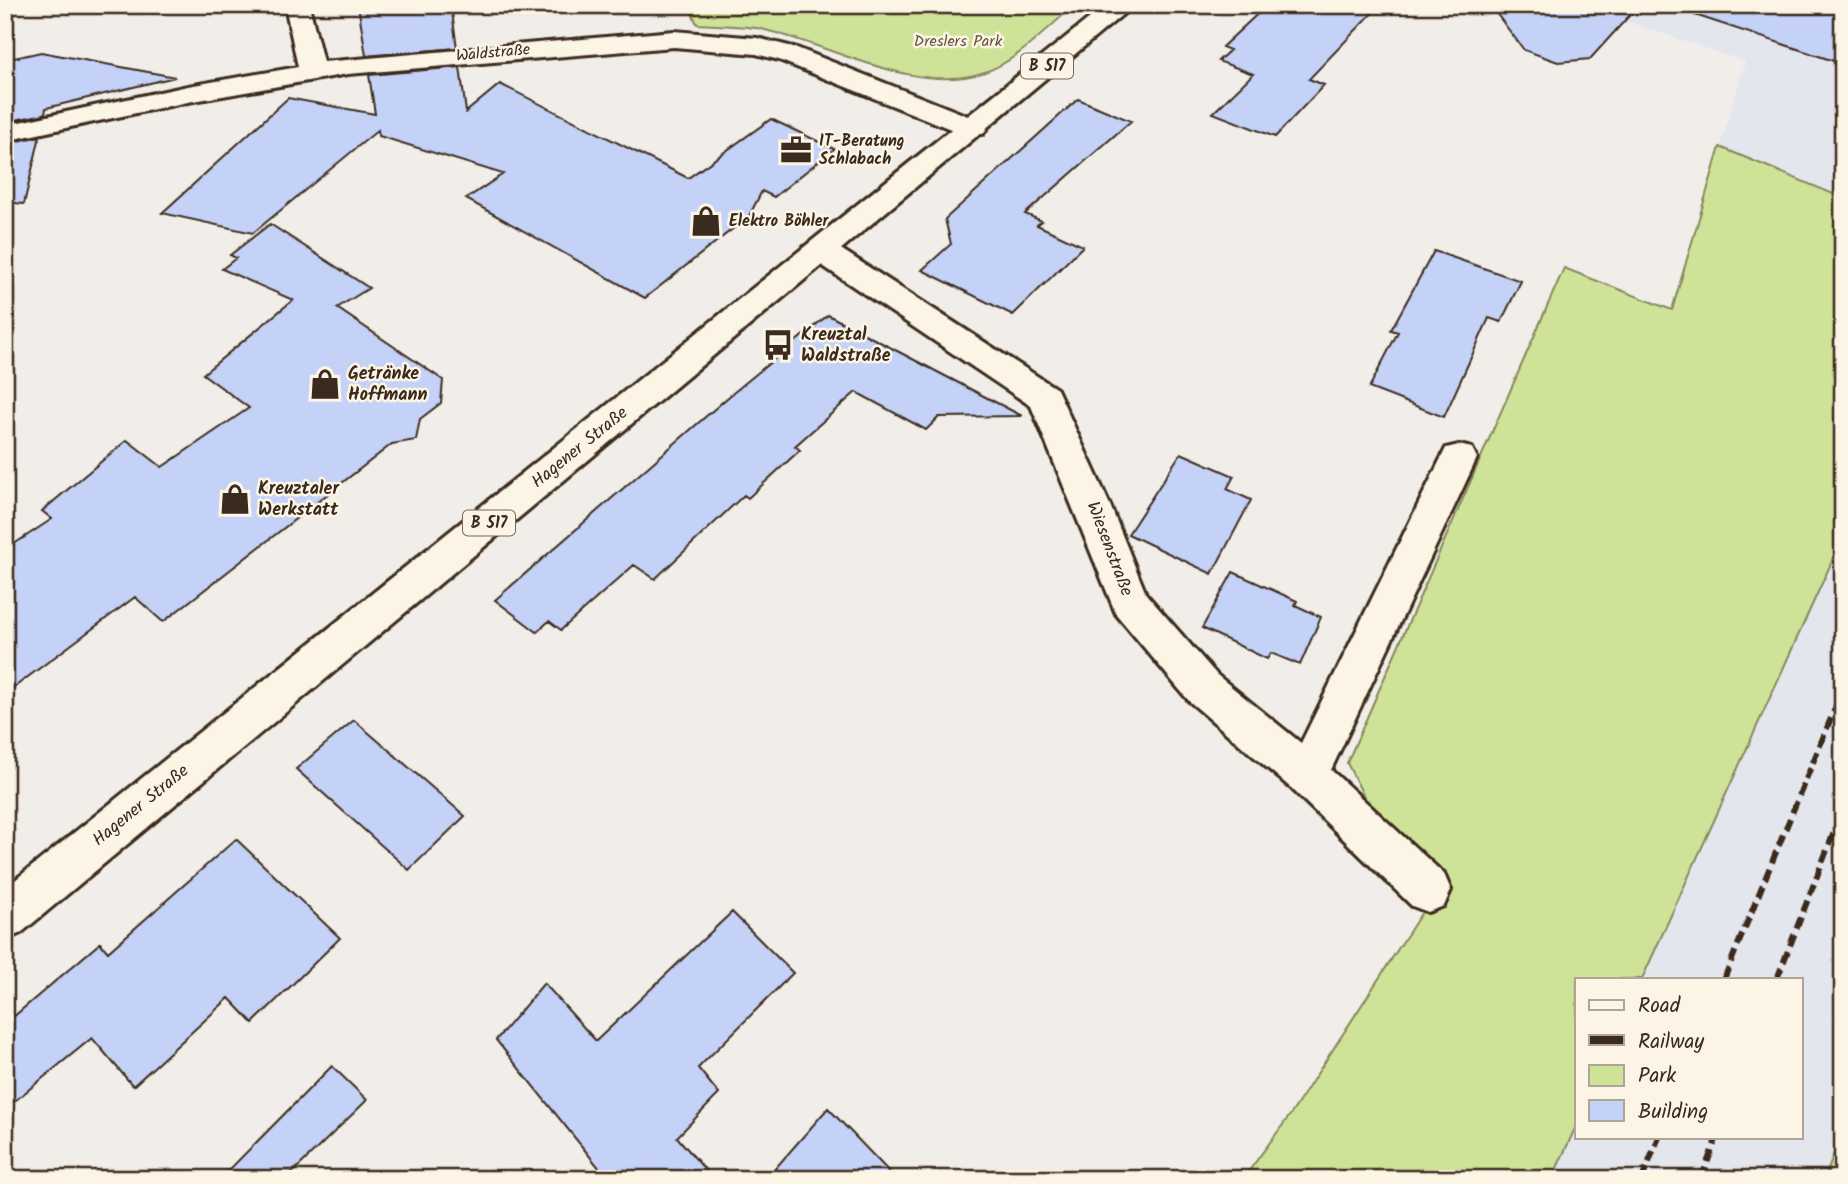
<svg xmlns="http://www.w3.org/2000/svg" width="1848" height="1184" font-family="Kalam,sans-serif">
  <style>
    .built { fill: #e4e6ee }
    .green { fill: #cfe398; stroke: #85865b; stroke-width: 2 }
    .building { fill: #c4d2f8; stroke: #3b2a1e; stroke-width: 2 }
    .lines { fill: none; stroke-linecap: round; stroke-linejoin: round }
    .minor-casing { stroke: #3b2a1e; stroke-width: 6 }
    .major-casing { stroke: #3b2a1e; stroke-width: 6 }
    .minor { fill: #fcf5e5; fill-rule: evenodd }
    .major { fill: #fcf5e5; fill-rule: evenodd }
    .rail { stroke: #3b2a1e; stroke-width: 6; stroke-dasharray: 12 6; stroke-linecap: butt }
    .labels { text-anchor: middle; dominant-baseline: central; stroke-width: 5; stroke-linejoin: round; paint-order: stroke }
    .far-park-label { font-size: 16px; fill: #60583c; stroke: #fcf5e5 }
    .far-street-label { font-size: 16px; fill: #3b2a1e; stroke: #fcf5e5 }
    .shield { fill: #fcf5e5; stroke: #75675a; stroke-width: 2 }
    .shield-label { font-size: 16px; font-weight: bold; fill: #3b2a1e }
    .far-poi-label { font-size: 16px; font-weight: bold; fill: #3b2a1e; stroke: #fcf5e5; text-anchor: start }
    .poi-label { font-size: 18px; font-weight: bold; fill: #3b2a1e; stroke: #fcf5e5; text-anchor: start }
    .street-label { font-size: 18px; fill: #3b2a1e; stroke: #fcf5e5 }
  </style>
  <rect width="100%" height="100%" fill="#f1eee9"/>
  <filter id="ink" filterUnits="userSpaceOnUse"><feTurbulence type="fractalNoise" baseFrequency=".0143" numOctaves="2"/><feDisplacementMap in="SourceGraphic" scale="14" xChannelSelector="R" yChannelSelector="G"/><feConvolveMatrix kernelMatrix="1 2 1 2 8 2 1 2 1" color-interpolation-filters="sRGB"/></filter>
  <g filter="url(#ink)">
    <path class="built" d="M1579 5H1843V198L1720 147 1745 62Z
      M1843 537V1143L1831 1179H1552L1577 1124V1137H1801V979H1642Z"/>
    <path class="green" d="M688 5H1075C1048 27 1018 61 985 72 914 97 825 41 756 28 736 25 716 25 697 24Z
      M1720 147 1843 198V537L1642 979H1577V1124L1552 1179H1243L1293 1111 1422 912 1347 763 1564 268 1672 310Z
      M1843 1127V1179H1825Z"/>
    <path class="building" d="M358 5H451L457 48 366 56Z
      M1267 5H1380L1309 79 1324 85 1275 137 1213 113 1253 74 1218 61 1230 50 1222 47Z
      M1490 5H1639L1590 59 1558 62 1524 50Z
      M1693 5H1843V64L1692 14Z
      M41 52 175 77 46 108 45 114 5 122V60Z
      M460 67 466 112 500 84 688 178 771 119 834 149 774 197 762 191 749 216 645 298 466 199 503 174 379 136 378 130 253 233 162 213 288 98 375 114 369 75Z
      M1078 99 1131 121 1025 214 1042 221 1037 225 1083 246 1013 315 922 270 951 244 945 219Z
      M40 136 24 204 5 202V144Z
      M270 224 369 288 337 308 443 380 441 403 420 419 416 440 392 444 163 622 135 597 5 694V550L52 519 42 511 127 440 162 467 249 408 203 374 293 300 222 269 236 258 230 255Z
      M1434 251 1521 281 1501 322 1489 318 1444 417 1369 388 1398 332 1391 330Z
      M828 315 1022 416 939 417 926 430 856 392 795 446 800 450 748 498 744 495 655 579 634 565 561 630 549 621 537 632 495 600 727 398Z
      M1181 453 1234 476 1227 489 1251 500 1212 574 1128 534Z
      M1233 572 1297 601 1295 605 1321 617 1300 665 1271 653 1267 659 1202 628Z
      M354 720 465 816 409 870 296 769Z
      M236 839 340 938 253 1023 229 998 133 1086 92 1038 5 1109V1024L100 943 108 952Z
      M732 912 793 973 698 1068 719 1094 677 1137 713 1179H608L496 1040 544 983 596 1041Z
      M332 1066 367 1100 286 1179H220Z
      M828 1108 896 1179H766Z"/>
    <g class="lines">
      <defs>
        <path id="minor" d="M285 5H309L323 62 674 31 757 38 797 48 983 122 987 128 983 134H963L779 60 756 54 674 47 348 74 188 102 5 141V125L188 86 298 67Z
          M822 241 833 244 1057 389 1110 505 1146 594 1217 675 1301 743 1446 448 1459 445 1472 448 1477 458 1331 770 1444 874 1451 890 1444 906 1428 912 1412 906 1292 789 1189 701 1116 614 1031 406 811 258 807 251 811 244Z"/>
        <path id="major" d="M1106 5H1134L21 933 5 940V888Z"/>
      </defs>
      <use href="#minor" class="minor-casing"/>
      <use href="#major" class="major-casing"/>
      <use href="#minor" class="minor"/>
      <use href="#major" class="major"/>
      <path class="rail" d="M1724 979 1843 689
        M1777 979 1843 809
        M1642 1179 1659 1137
        M1701 1179 1717 1137"/>
    </g>
  </g>
  <defs>
    <symbol id="office-bare" viewBox="-9 -9 18 18"><path d="M-6-3h4V-5.5h4V-3h4V5H-6ZM-1-4.5V-3h2v-1.5ZM-6 0V1H6V0Z" fill="#3b2a1e" stroke="#fcf5e5" stroke-width="2.5" paint-order="stroke"/></symbol>
    <symbol id="shop-bare" viewBox="-9 -9 18 18"><path d="M-5-2.5h2.3a2.7 3.5 0 0 1 5.4 0H5L5.5 6h-11ZM-1.5-2.5h3a1.5 2.3 0 0 0-3 0Z" fill="#3b2a1e" stroke="#fcf5e5" stroke-width="2.5" paint-order="stroke"/></symbol>
    <symbol id="bus-bare" viewBox="-9 -9 18 18"><path d="M-5-6H5V4H4V6H2V4H-2V6H-4V4H-5ZM-3.5-4V0h7V-4ZM-3.5 1.2v1.5H-2V1.2ZM2 1.2v1.5H3.5V1.2Z" fill="#3b2a1e" stroke="#fcf5e5" stroke-width="2.5" paint-order="stroke"/></symbol>
  </defs>
  <g fill-rule="evenodd">
    <use href="#office-bare" x="774" y="128" width="44" height="44"/>
    <use href="#shop-bare" x="684" y="199" width="44" height="44"/>
    <use href="#bus-bare" x="756" y="323" width="44" height="44"/>
    <use href="#shop-bare" x="303" y="362" width="44" height="44"/>
    <use href="#shop-bare" x="213" y="477" width="44" height="44"/>
  </g>
  <g class="labels">
    <g class="far-park-label">
      <text x="958" y="41">Dreslers Park</text>
    </g>
    <g class="far-street-label">
      <text transform="translate(493 53) rotate(-5)">Waldstraße</text>
    </g>
    <g class="shield">
      <rect x="1021" y="53.5" width="52" height="25" rx="5"/>
      <rect x="463" y="510.5" width="52" height="25" rx="5"/>
    </g>
    <g class="shield-label">
      <text x="1047" y="66">B 517</text>
      <text x="489" y="523">B 517</text>
    </g>
    <g class="far-poi-label">
      <text x="819" y="141">IT-Beratung<tspan x="819" dy="18">Schlabach</tspan></text>
      <text x="729" y="221">Elektro Böhler</text>
    </g>
    <g class="poi-label">
      <text x="801" y="335">Kreuztal<tspan x="801" dy="21">Waldstraße</tspan></text>
      <text x="348" y="374">Getränke<tspan x="348" dy="21">Hoffmann</tspan></text>
      <text x="258" y="489">Kreuztaler<tspan x="258" dy="21">Werkstatt</tspan></text>
    </g>
    <g class="street-label">
      <text transform="translate(580 448) rotate(-39)">Hagener Straße</text>
      <text transform="translate(1109 549) rotate(69)">Wiesenstraße</text>
      <text transform="translate(141 806) rotate(-39)">Hagener Straße</text>
    </g>
  </g>
  <rect width="1848" height="1184" fill="none" stroke="#fcf5e5" stroke-width="28"/>
  <rect x="14" y="14" width="1820" height="1156" fill="none" stroke="#3b2a1e" stroke-width="2.5" filter="url(#ink)"/>
  <rect x="1575" y="978" width="228" height="161" fill="#fcf5e5" stroke="#afa495" stroke-width="2"/>
  <rect x="1589" y="1000" width="35" height="10" fill="#fcf5e5" stroke="#afa495" stroke-width="2"/>
  <text x="1638" y="1012" font-size="21" fill="#3b2a1e">Road</text>
  <rect x="1589" y="1035" width="35" height="10" fill="#3b2a1e" stroke="#afa495" stroke-width="2"/>
  <text x="1638" y="1048" font-size="21" fill="#3b2a1e">Railway</text>
  <rect x="1589" y="1065" width="35" height="21" fill="#cfe398" stroke="#afa495" stroke-width="2"/>
  <text x="1638" y="1082" font-size="21" fill="#3b2a1e">Park</text>
  <rect x="1589" y="1100" width="35" height="21" fill="#c4d2f8" stroke="#afa495" stroke-width="2"/>
  <text x="1638" y="1118" font-size="21" fill="#3b2a1e">Building</text>
</svg>
